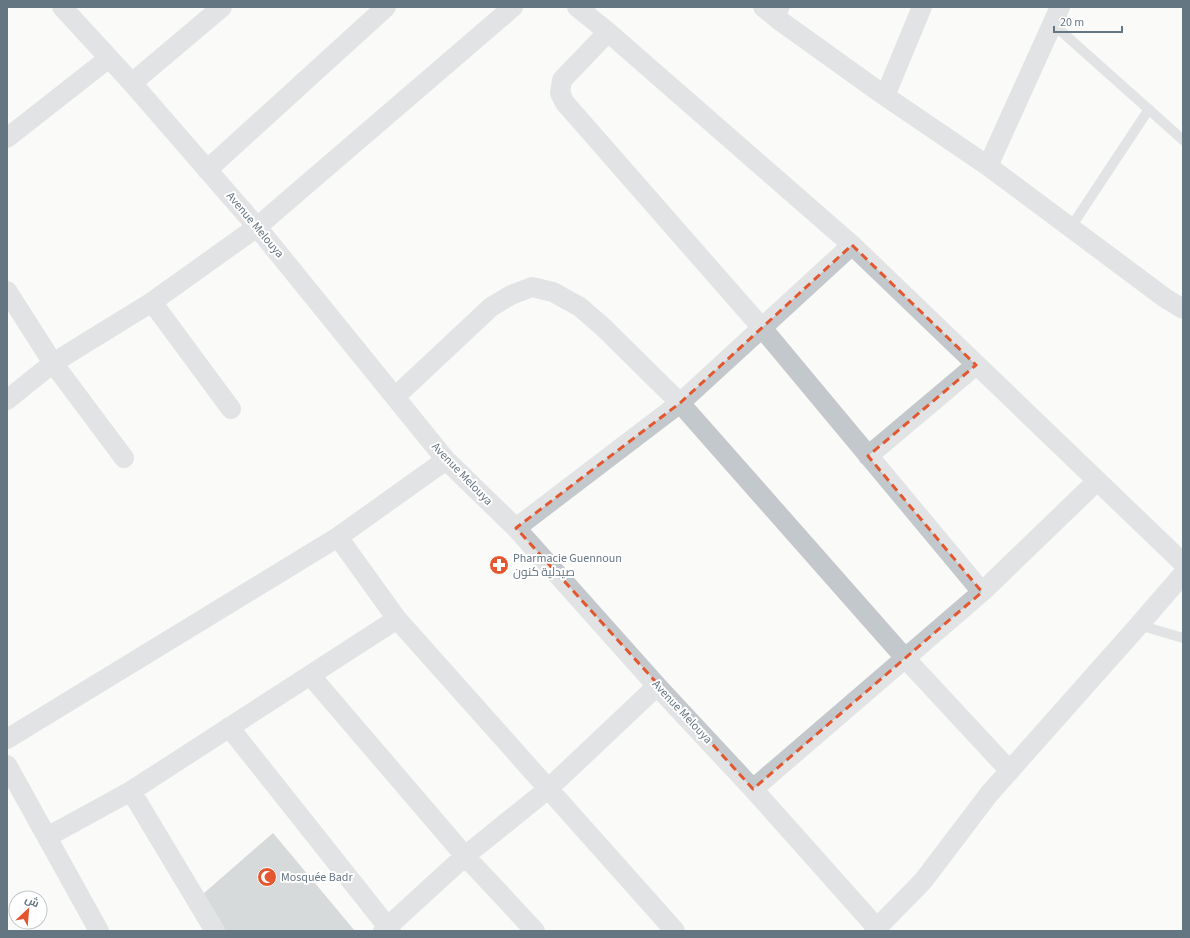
<svg xmlns="http://www.w3.org/2000/svg" width="1190" height="938" font-family="'Source Sans 3',Cairo,sans-serif">
  <style>
    .building { fill: #aab3b9 }
    .lines { fill: none; stroke-linecap: round; stroke-linejoin: round }
    .service { stroke: #c3c8cc; stroke-width: 10 }
    .minor { stroke: #c3c8cc; stroke-width: 20 }
    .marked { fill: none; stroke: #e4572e; stroke-width: 3; stroke-dasharray: 8 5; stroke-linejoin: round }
    .labels { text-anchor: middle; dominant-baseline: central; stroke-width: 4; stroke-linejoin: round; paint-order: stroke }
    .street-label { font-size: 12px; fill: #657683; stroke: #fff }
    .poi-label { font-size: 12px; fill: #657683; stroke: #fff; text-anchor: start }
  </style>
  <rect width="100%" height="100%" fill="#fafaf8"/>
  <path class="building" d="M273 833 355 931H225L203 894Z"/>
  <g class="lines">
    <path class="service" d="M779 20 785 7
      M1053 24 1183 140
      M1071 227 1149 109
      M1139 625 1183 638"/>
    <path class="minor" d="M62 7 132 83 257 227 446 460 516 528 657 686 753 789 877 928
      M577 7 608 32 852 245 1183 563
      M763 7 779 20 885 96 988 166 1165 298 1183 309
      M608 32 562 80 560 93 565 103 762 328 982 592 753 789
      M132 83 222 7
      M885 96 922 7
      M7 138 109 58
      M988 166 1060 7
      M207 170 386 7
      M7 291 53 363 124 458
      M152 302 231 409
      M395 397 491 307 511 295 532 287 553 292 580 307 603 327 680 403 905 658 1010 771
      M7 400 53 363 152 302 257 227 513 7
      M868 456 976 365
      M516 528 680 403 852 245
      M338 537 397 619 675 931
      M982 592 1097 481
      M310 675 465 856 535 931
      M229 727 391 931
      M7 739 338 537 446 460
      M7 765 99 931
      M131 791 215 931
      M47 837 131 791 397 619
      M383 931 465 856 548 789 657 686
      M874 931 923 881 989 794 1139 625 1183 574"/>
  </g>
  <path d="M0 0H1190V938H0ZM852 245 976 365 868 456 982 592 753 789 516 528 680 403Z" fill="#fafaf8" fill-opacity=".55" fill-rule="evenodd"/>
  <path class="marked" d="M852 245 976 365 868 456 982 592 753 789 516 528 680 403Z"/>
  <defs>
    <symbol id="pharmacy-disc" viewBox="-11 -11 22 22"><circle r="9.5" fill="#e4572e" stroke="#fff"/><path d="M-2-6h4v4h4v4h-4v4h-4v-4h-4v-4h4Z" fill="#fff"/></symbol>
    <symbol id="mosque-disc" viewBox="-11 -11 22 22"><circle r="9.5" fill="#e4572e" stroke="#fff"/><path d="M3.5-4.9A6 6 0 1 0 3.5 4.9A5 5 0 1 1 3.5-4.9Z" fill="#fff"/></symbol>
  </defs>
  <g fill-rule="evenodd">
    <use href="#pharmacy-disc" x="488" y="554" width="22" height="22"/>
    <use href="#mosque-disc" x="256" y="866" width="22" height="22"/>
  </g>
  <g class="labels">
    <g class="street-label">
      <text transform="translate(255 225) rotate(50)">Avenue Melouya</text>
      <text transform="translate(462 474) rotate(46)">Avenue Melouya</text>
      <text transform="translate(682 712) rotate(47)">Avenue Melouya</text>
    </g>
    <g class="poi-label">
      <text x="513" y="558">Pharmacie Guennoun<tspan x="513" dy="14">صيدلية كنون</tspan></text>
      <text x="281" y="877">Mosquée Badr</text>
    </g>
  </g>
  <rect width="1190" height="938" fill="none" stroke="#657683" stroke-width="16"/>
  <g transform="translate(28 910) rotate(26)"><circle r="19" fill="#ffffff" stroke="#c1c8cd"/>
  <path d="M0-3L7 15L0 10L-7 15Z" fill="#e4572e"/>
  <text y="-6" font-size="11" font-weight="bold" text-anchor="middle" fill="#657683">ش</text>
  </g>
  <path d="M1054 26v6h68v-6" fill="none" stroke="#657683" stroke-width="2"/>
  <text x="1060" y="26" font-size="12" fill="#657683" stroke="#ffffff" stroke-width="3" paint-order="stroke">20 m</text>
</svg>
